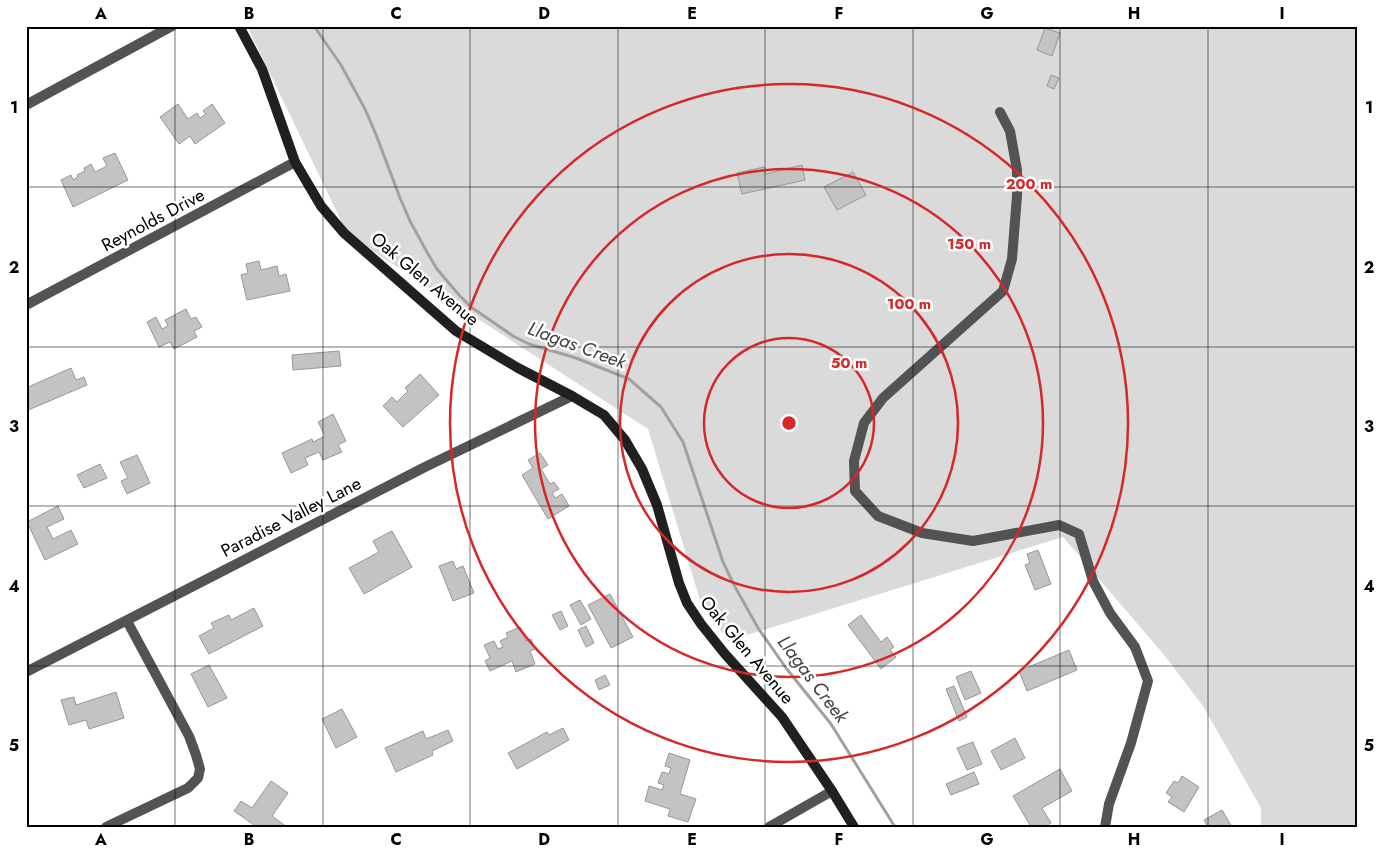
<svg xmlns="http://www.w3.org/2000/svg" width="1383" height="853" font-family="Jost,sans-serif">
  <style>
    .green { fill: #dadada }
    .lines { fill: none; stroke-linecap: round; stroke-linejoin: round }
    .stream { stroke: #a1a1a1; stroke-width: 3 }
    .building { fill: #c3c3c3; stroke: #979797 }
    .street { stroke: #535353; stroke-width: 10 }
    .secondary { stroke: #202020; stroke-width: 10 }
    .grid { fill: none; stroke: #000; stroke-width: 1; stroke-opacity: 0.55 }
    .ring { fill: none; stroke: #d62828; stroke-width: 2.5 }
    .labels { text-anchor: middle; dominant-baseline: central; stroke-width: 5; stroke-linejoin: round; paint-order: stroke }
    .street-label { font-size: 18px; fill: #000; stroke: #fff }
    .water-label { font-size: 19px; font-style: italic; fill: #424242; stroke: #fff }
    .centre { fill: #d62828; stroke: #fff; stroke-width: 2.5 }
    .ring-label { font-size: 15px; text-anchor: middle; font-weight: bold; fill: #d62828; stroke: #fff; stroke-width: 5; stroke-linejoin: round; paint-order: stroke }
    .neatline { fill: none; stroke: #000; stroke-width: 2 }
    .grid-label { font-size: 16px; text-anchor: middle; font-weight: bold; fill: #000 }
  </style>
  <rect width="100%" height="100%" fill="#fff"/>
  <path class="green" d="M247 26H1357V827H1261V808L1203 706 1165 656 1063 537 728 641 700 600 648 429 348 235Z"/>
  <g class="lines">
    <path class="stream" d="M314 26 341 65 365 109 375 132 400 198 410 221 428 254 437 269 459 295 471 307 513 336 529 344 576 358 629 379 661 407 683 442 723 562 734 585 758 628 786 668 831 724 895 827"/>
  </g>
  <path class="building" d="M1045 28 1060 33 1052 56 1037 50Z
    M1051 75 1059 78 1054 89 1047 86Z
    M178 104 188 119 197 113 200 118 206 114 203 111 212 104 225 123 195 144 190 136 179 144 160 117Z
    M115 153 128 180 73 207 61 180 71 175 73 180 78 177 77 175 85 171 84 168 91 164 95 172 107 166 103 158Z
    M802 165 805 180 742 194 737 173 764 167 766 174Z
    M853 172 866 195 837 210 824 187Z
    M259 261 261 270 277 266 279 276 286 274 290 291 247 300 241 275 248 273 246 264Z
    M186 309 191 319 196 317 202 327 194 331 197 337 174 349 170 342 159 347 147 322 156 317 162 329 168 326 165 320Z
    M339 351 341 366 293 370 292 355Z
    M71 368 76 380 84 377 87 385 26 411V388Z
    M420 374 439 395 403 427 383 406 392 397 397 402 408 391 405 388Z
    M333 414 346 441 338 445 342 452 323 460 319 452 305 458 308 465 291 473 282 453 312 439 313 442 325 436 318 422Z
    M540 453 548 465 541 469 550 484 554 482 559 489 552 493 555 498 562 494 569 506 548 519 522 475 533 468 528 460Z
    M137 455 150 483 127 494 121 481 128 478 120 462Z
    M100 464 107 478 84 488 77 475Z
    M58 506 64 519 47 527 53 539 71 530 78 544 45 560 27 522Z
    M392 531 412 567 364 594 349 568 379 552 373 541Z
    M1038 550 1051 584 1035 590 1025 565 1030 563 1027 554Z
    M453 561 456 569 463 566 474 593 453 601 439 566Z
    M610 594 633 637 611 648 588 605Z
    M580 600 591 619 581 625 570 605Z
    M254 608 263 626 209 654 199 636 214 628 211 623 229 615 231 620Z
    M561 611 568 626 560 630 552 615Z
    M861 615 881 642 887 637 894 647 890 650 896 657 881 669 848 625Z
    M586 626 594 643 586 647 578 630Z
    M520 627 526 641 531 639 535 649 530 651 535 664 516 672 512 661 490 671 485 661 490 658 484 645 494 641 498 649 503 647 500 641 508 637 506 633Z
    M1069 650 1077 670 1027 691 1019 671Z
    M209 665 227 698 208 707 191 674Z
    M971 671 981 693 965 700 956 677Z
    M605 675 610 685 599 690 595 680Z
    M954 686 967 717 959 721 946 689Z
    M116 692 124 718 89 729 86 720 69 725 61 700 74 697 76 705Z
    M342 709 357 737 336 748 322 719Z
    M563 728 569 740 517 769 508 753 547 732 549 735Z
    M448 730 453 741 432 751 433 755 396 772 385 748 423 731 426 739Z
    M1015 738 1025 758 1001 770 991 751Z
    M973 742 982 764 967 770 957 748Z
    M669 753 690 760 680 794 696 799 688 822 668 816 670 809 645 801 649 786 662 790 664 785 658 783 662 772 669 774 671 768 665 766Z
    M1060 769 1072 791 1042 808 1051 823 1044 827H1031L1013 796Z
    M974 772 979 784 951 795 946 784Z
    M1182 776 1199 787 1184 812 1168 802 1172 797 1166 793 1174 781 1178 783Z
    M271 781 288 793 272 816 287 827H257L234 811 241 801 252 808Z
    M1222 810 1232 827H1208L1204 820Z"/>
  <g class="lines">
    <path class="street" d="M26 105 172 26
      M1000 112 1010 131 1017 170V196L1012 259 1003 291 883 398 864 423 854 461 855 491 878 516 922 533 973 541 1059 525 1079 534 1093 581 1110 613 1135 647 1148 681 1131 743 1109 804 1105 827
      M26 305 295 162
      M26 672 425 467 572 396
      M106 827 188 788 198 778 200 769 196 755 189 736 127 621
      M769 827 832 791"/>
    <path class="secondary" d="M239 26 262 69 295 162 321 206 344 233 456 331 518 368 572 396 604 415 625 440 642 469 657 505 679 583 687 603 701 624 725 654 782 717 832 791 854 827"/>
  </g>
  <path class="grid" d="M175 26V827M323 26V827M470 26V827M618 26V827M765 26V827M913 26V827M1060 26V827M1208 26V827M26 187H1357M26 347H1357M26 506H1357M26 666H1357"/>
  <g class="ring">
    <circle cx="789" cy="423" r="85"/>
    <circle cx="789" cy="423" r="169"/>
    <circle cx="789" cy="423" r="254"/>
    <circle cx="789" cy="423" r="339"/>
  </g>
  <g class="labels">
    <g class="street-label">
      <text transform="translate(153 220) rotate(-28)">Reynolds Drive</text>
      <text transform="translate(425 279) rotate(40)">Oak Glen Avenue</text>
      <text transform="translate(291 517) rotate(-27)">Paradise Valley Lane</text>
      <text transform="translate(747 650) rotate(50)">Oak Glen Avenue</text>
    </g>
    <g class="water-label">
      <text transform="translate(577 345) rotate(20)">Llagas Creek</text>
      <text transform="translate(813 679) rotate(53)">Llagas Creek</text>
    </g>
  </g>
  <circle cx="789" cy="423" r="8" class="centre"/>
  <g class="ring-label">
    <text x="1029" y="189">200 m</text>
    <text x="969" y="249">150 m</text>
    <text x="909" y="309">100 m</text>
    <text x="849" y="368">50 m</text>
  </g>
  <rect width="1383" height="853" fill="none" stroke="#ffffff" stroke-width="55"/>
  <rect x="28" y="28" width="1328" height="798" class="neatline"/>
  <g class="grid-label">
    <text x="101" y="19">A</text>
    <text x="249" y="19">B</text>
    <text x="396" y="19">C</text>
    <text x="544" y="19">D</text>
    <text x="692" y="19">E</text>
    <text x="839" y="19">F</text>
    <text x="987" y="19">G</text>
    <text x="1134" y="19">H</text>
    <text x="1282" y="19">I</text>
    <text x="14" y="113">1</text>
    <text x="1369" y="113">1</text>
    <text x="14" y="273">2</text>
    <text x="1369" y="273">2</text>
    <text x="14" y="432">3</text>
    <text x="1369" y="432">3</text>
    <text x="14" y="592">4</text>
    <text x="1369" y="592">4</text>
    <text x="14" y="751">5</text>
    <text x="1369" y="751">5</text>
    <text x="101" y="845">A</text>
    <text x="249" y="845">B</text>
    <text x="396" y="845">C</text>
    <text x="544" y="845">D</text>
    <text x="692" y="845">E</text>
    <text x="839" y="845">F</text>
    <text x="987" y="845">G</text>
    <text x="1134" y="845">H</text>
    <text x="1282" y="845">I</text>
  </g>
</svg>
